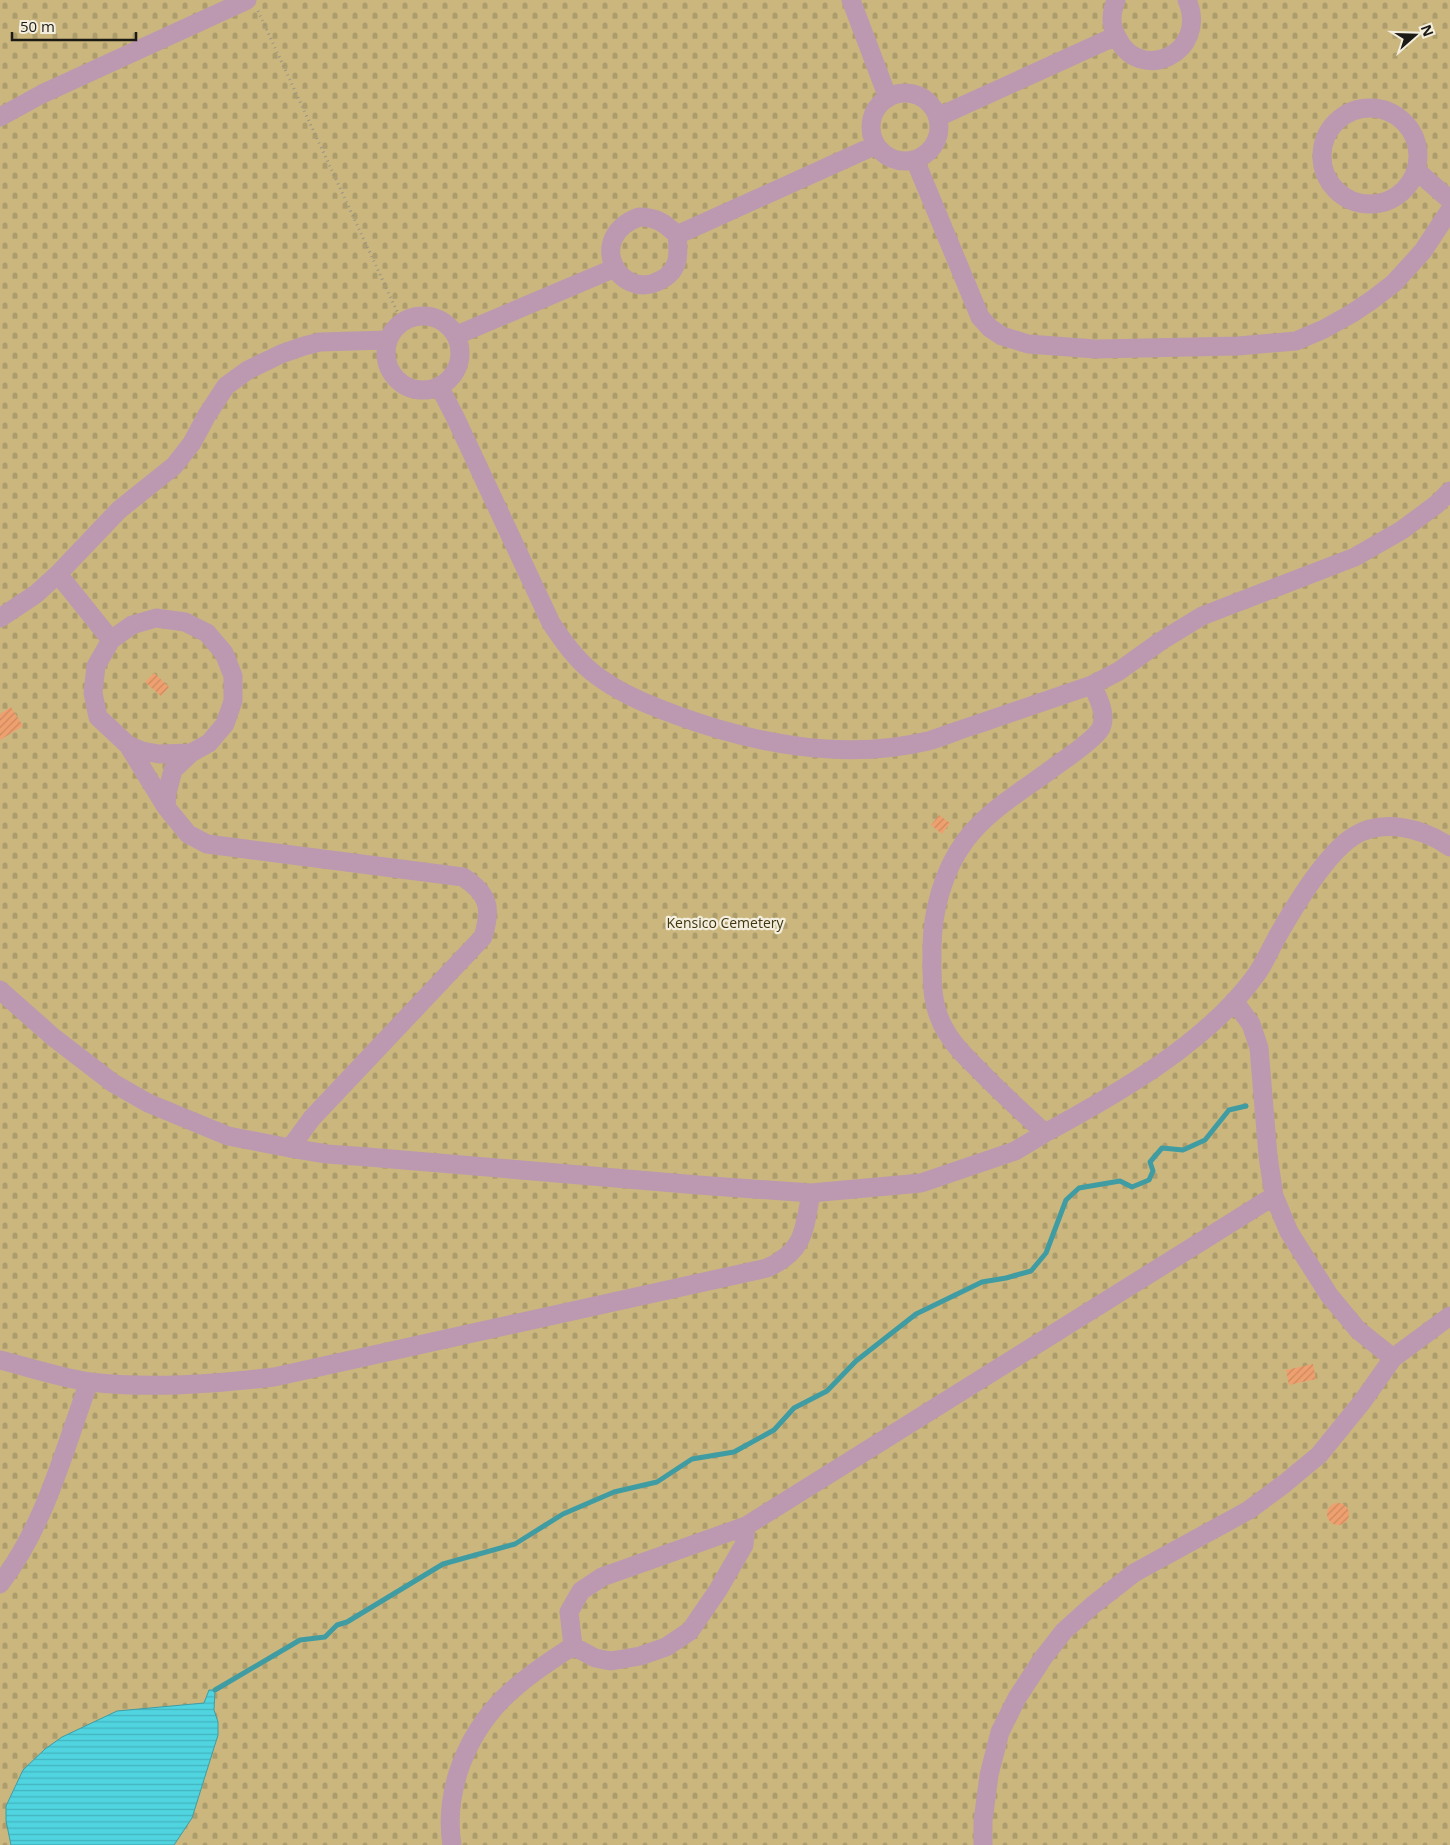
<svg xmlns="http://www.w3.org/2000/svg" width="1450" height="1845" font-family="'Open Sans',sans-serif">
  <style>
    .cemetery { fill: url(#cemetery-stones) }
    .water { fill: url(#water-rules); stroke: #409ca3 }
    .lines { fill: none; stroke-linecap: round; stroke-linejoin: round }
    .stream { stroke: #409ca3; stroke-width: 5 }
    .building { fill: url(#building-hatch) }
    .path { stroke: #989488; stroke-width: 3; stroke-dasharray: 1 4; stroke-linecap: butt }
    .minor { stroke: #bc99b0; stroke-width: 19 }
    .labels { text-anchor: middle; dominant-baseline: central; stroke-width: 4.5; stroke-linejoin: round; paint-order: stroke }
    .park-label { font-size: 14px; fill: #41350e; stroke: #f3eede }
  </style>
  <defs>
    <pattern id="cemetery-stones" width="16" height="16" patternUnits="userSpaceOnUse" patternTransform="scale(1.25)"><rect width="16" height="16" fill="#cbb77e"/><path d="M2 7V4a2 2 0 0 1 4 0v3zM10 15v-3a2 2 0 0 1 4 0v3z" fill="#ae9d6c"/></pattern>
    <pattern id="water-rules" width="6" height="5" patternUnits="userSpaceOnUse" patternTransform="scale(1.25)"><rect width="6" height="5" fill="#4fd4e0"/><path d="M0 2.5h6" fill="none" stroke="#44b5bf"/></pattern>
    <pattern id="building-hatch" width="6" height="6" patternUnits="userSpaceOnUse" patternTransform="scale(1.25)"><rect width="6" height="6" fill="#efa06f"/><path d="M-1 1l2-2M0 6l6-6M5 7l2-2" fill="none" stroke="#cc895f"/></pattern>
  </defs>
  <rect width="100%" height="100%" fill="#e6e0d1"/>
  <path class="cemetery" d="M0 0H1450V1845H0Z"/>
  <path class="water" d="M209 1690H215L214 1710 218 1722V1735L192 1818 174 1845H11L6 1821V1806L23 1770 45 1749 62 1737 117 1711 204 1703Z"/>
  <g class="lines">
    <path class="stream" d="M215 1690 300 1640 325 1637 337 1625 347 1622 443 1564 515 1544 563 1514 614 1492 657 1482 692 1459 734 1452 774 1430 794 1408 827 1391 856 1361 916 1314 982 1282 1006 1278 1031 1271 1046 1253 1066 1200 1079 1188 1120 1181 1132 1187 1149 1180 1153 1171 1150 1162 1162 1148 1183 1150 1205 1140 1229 1110 1246 1106"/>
  </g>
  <path class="building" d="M154 673 169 687 161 696 145 682Z
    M11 707 23 726 0 740V714Z
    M939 815 950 823 942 834 931 825Z
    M1313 1364 1316 1379 1289 1385 1286 1370Z
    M1327 1514a11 11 0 1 1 22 0a11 11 0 1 1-22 0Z"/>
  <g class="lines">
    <path class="path" d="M258 11 402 322"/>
    <path class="minor" d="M851 0 888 98
      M1116 0C1111 14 1110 24 1117 37 1139 85 1210 53 1187 0
      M871 127a34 34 0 1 1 68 0a34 34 0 1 1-68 0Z
      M1322 156a48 48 0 1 1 96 0a48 48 0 1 1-96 0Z
      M0 117 42 94 247 0
      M938 117 1116 36
      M915 160 980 317 990 328 1002 336 1028 344 1096 349 1238 346 1296 341 1324 329 1351 314 1372 300 1394 283 1423 251 1450 210
      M1417 171 1450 200
      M639 217C656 217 665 223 677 235 679 255 680 271 659 281 618 301 585 237 639 217Z
      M677 235 876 145
      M386 353a37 37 0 1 1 74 0a37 37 0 1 1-74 0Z
      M457 335 615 268
      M439 386 455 417 551 623C563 641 575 658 592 672 617 692 646 704 676 715 754 744 845 761 928 741 945 736 961 729 978 724 1016 711 1054 698 1092 685 1098 697 1109 718 1099 731 1088 745 1063 760 1049 771 1020 792 986 812 965 841 943 871 932 912 932 949 932 978 930 1007 947 1033 955 1047 967 1058 979 1070 1000 1092 1022 1112 1045 1133 1117 1094 1207 1043 1256 975 1264 964 1270 950 1276 939 1293 909 1325 854 1354 836 1383 818 1423 828 1450 847
      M58 574 111 640
      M0 618 36 594 58 574 119 510 174 466 192 443 207 415 226 386 248 370 281 354 304 346 320 342 388 340
      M156 618 185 622 207 633 224 653 233 676V701L225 724 209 743 191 753 159 754 142 751 128 745 98 717 93 693 96 666 111 640 132 625Z
      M1092 685 1119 671 1161 641 1202 616 1355 557 1402 530 1437 504 1450 491
      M128 745 166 807
      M0 990 53 1037 113 1083 148 1103 228 1136 290 1148 312 1118 483 937C492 908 489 894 463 877L207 844 188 834 166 807 167 793 173 770 191 753
      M290 1148 327 1154 368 1157 698 1185 811 1193 921 1183 1015 1151 1045 1133
      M1393 1358 1450 1316
      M0 1360C28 1367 61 1378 90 1382 150 1389 213 1384 274 1377L767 1268C805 1251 804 1230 811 1193
      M0 1584C45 1526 64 1450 89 1382
      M573 1646 595 1658 611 1661 640 1656 666 1647 690 1631 718 1590 744 1545 746 1526
      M452 1845C448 1821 451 1796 458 1773 479 1709 519 1681 573 1646L569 1612 581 1591 602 1577 746 1526 1274 1196
      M983 1845V1821L989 1775 1000 1732 1017 1698 1043 1658 1064 1631 1093 1605 1134 1573 1249 1510 1284 1484 1319 1455 1362 1402 1393 1358 1358 1330 1329 1295 1289 1232 1274 1196 1268 1156 1259 1048 1251 1024 1234 1001"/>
  </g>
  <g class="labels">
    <g class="park-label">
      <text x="725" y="922">Kensico Cemetery</text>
    </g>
  </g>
  <g transform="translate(1415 35) rotate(70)" stroke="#f3eede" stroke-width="4" paint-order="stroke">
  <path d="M0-4L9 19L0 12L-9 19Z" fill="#1c1a14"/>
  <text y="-8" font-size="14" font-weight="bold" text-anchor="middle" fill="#1c1a14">N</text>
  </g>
  <path d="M12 32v8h124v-8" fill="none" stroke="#1c1a14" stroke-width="2.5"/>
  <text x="20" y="32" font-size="15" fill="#1c1a14" stroke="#f3eede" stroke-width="4" paint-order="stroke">50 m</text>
</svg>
